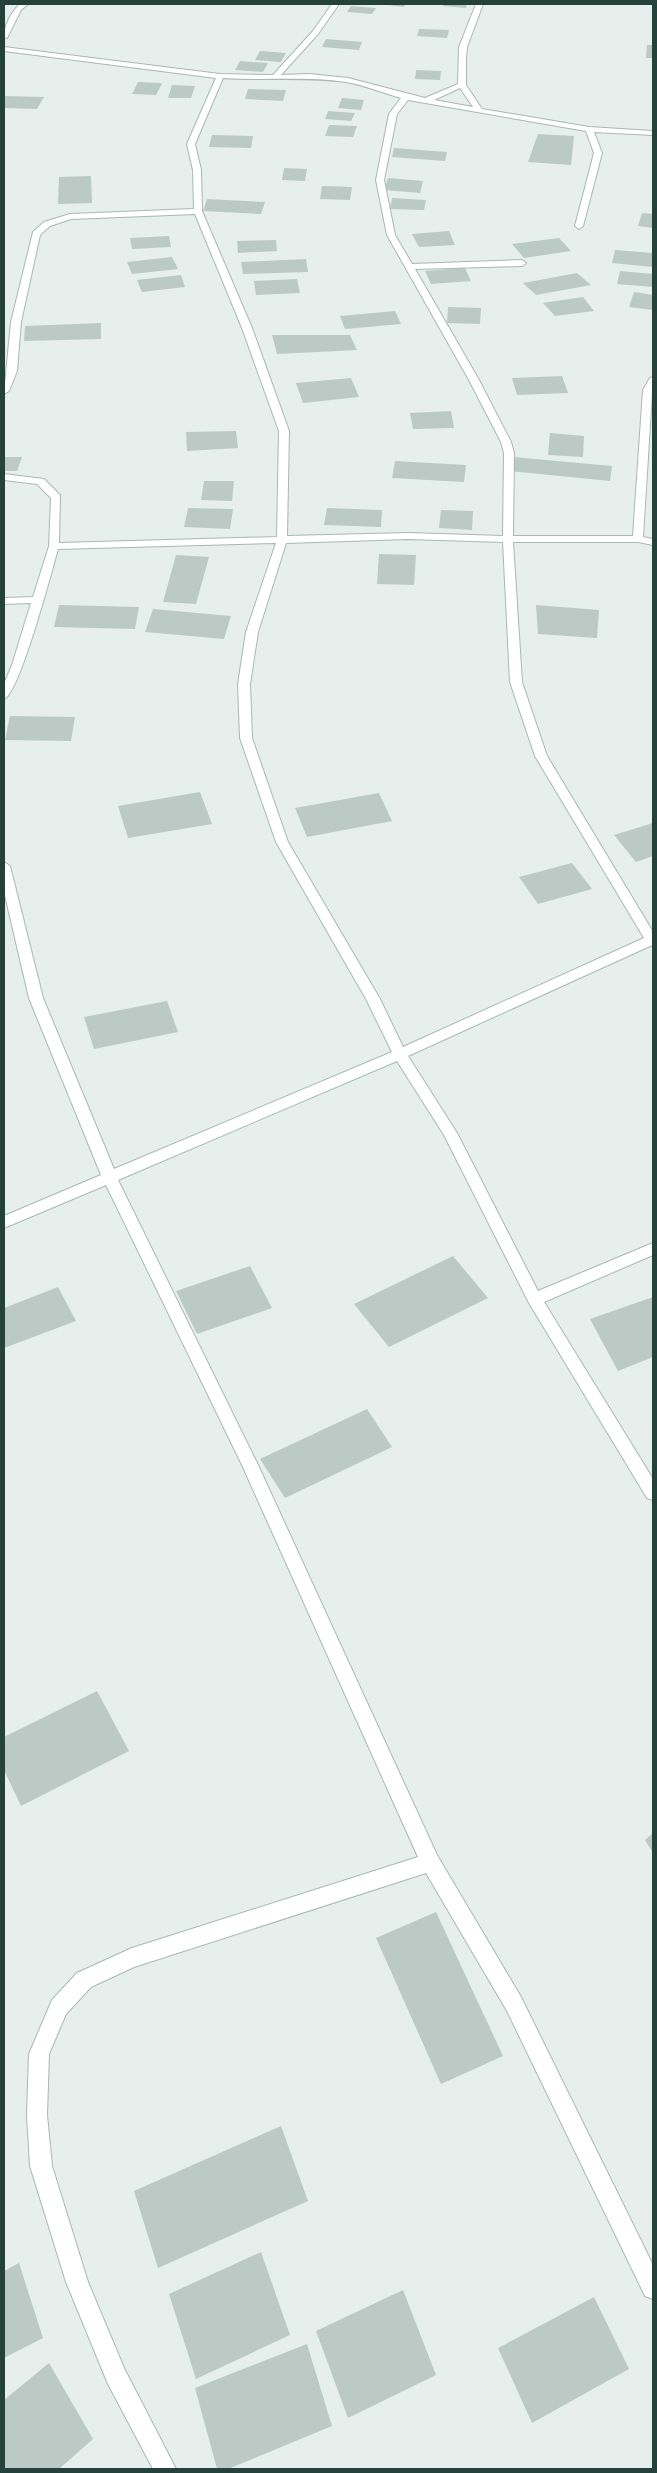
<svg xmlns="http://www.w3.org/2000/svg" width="657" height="2473" font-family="'Varela Round',sans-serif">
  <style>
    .building { fill: #bbcac4 }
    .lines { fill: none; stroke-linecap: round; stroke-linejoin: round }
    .minor-casing { stroke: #a8b8b2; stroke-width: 2 }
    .minor { fill: #fff; fill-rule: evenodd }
  </style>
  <rect width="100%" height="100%" fill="#e6efeb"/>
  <path class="building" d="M380 4H405L404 7Z
    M444 4H467L466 8 443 6Z
    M351 6 376 8 372 14 347 12Z
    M419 29 449 30 447 38 417 36Z
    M326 39 362 42 359 50 322 47Z
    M647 45H653V58H646Z
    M260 51 286 53 281 62 255 60Z
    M240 61 268 63 263 72 235 70Z
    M416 70 441 71 440 80 415 79Z
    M138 82 162 83 156 95 132 94Z
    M172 85 195 86 191 98H168Z
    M248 89 286 90 283 101 245 99Z
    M4 96 44 97 37 109 4 108Z
    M342 98 364 100 361 110 338 108Z
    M328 111 355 113 351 121 325 119Z
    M329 125 357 126 353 137 325 136Z
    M538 134 574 136 571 165 528 162Z
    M212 135 253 136 251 148 209 147Z
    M394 148 447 152 445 161 392 157Z
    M284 168 307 169 305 181 282 180Z
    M91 176 92 203 58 204 59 177Z
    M388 178 423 181 420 193 384 190Z
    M322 186 352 187 350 200 320 199Z
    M392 198 426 200 424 210 390 209Z
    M207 199 265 202 261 214 203 211Z
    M642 213 653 214V228L638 226Z
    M449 231 455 245 419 247 412 234Z
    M169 236 171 247 132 249 130 238Z
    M559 238 571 251 524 258 512 244Z
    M276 240 277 251 238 253 237 241Z
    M615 250 653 253V267L612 263Z
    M172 257 178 269 132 274 127 262Z
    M306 259 308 272 243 274 241 262Z
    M465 268 471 281 431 284 425 271Z
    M620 271 653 274V287L617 284Z
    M577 273 591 285 536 295 523 283Z
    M181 275 185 287 142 292 137 280Z
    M297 279 300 293 256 295 254 281Z
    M634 292 653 295V310L629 307Z
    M583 297 594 311 555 316 543 303Z
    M448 307 481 308 480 324 447 323Z
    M395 311 401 324 345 329 340 316Z
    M101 323V339L24 341 25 326Z
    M272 335H350L357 350 277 354Z
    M562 376 568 393 517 395 512 378Z
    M351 378 359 397 303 403 296 383Z
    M451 411 454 428 413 429 410 413Z
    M236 431 238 448 187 451 186 432Z
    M550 433 584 436 583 457 548 455Z
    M4 457H22L17 471H4Z
    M513 457 612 466 610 481 509 471Z
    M395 461 466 465 464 482 392 478Z
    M204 481H234L232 501 201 500Z
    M188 508 233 509 230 529 184 527Z
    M327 508 382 510 381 527 324 525Z
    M441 510 473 511 472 530 439 528Z
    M379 554 416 555 414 585 377 584Z
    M176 555 209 557 196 604 163 602Z
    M59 605 139 607 135 629 54 627Z
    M536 605 599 610 597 638 538 634Z
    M153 609 231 616 224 639 145 632Z
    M10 716 75 717 71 741 5 740Z
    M200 792 212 824 128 838 118 806Z
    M379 793 392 821 307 837 295 808Z
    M653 823V856L636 862 614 835Z
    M572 863 592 889 538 904 519 877Z
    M167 1001 178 1032 94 1049 84 1017Z
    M453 1256 488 1298 389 1347 354 1304Z
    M250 1266 272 1308 197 1334 176 1291Z
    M58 1287 76 1321 4 1348V1308Z
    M653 1297V1357L618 1371 590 1319Z
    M367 1409 392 1447 285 1498 260 1459Z
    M97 1691 129 1751 21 1806 4 1770V1737Z
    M653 1833V1853L645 1840Z
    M436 1912 503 2056 441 2084 376 1938Z
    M281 2126 308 2201 158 2268 134 2191Z
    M261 2252 290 2335 196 2379 169 2294Z
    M19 2263 43 2338 4 2358V2271Z
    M403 2290 436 2375 348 2418 316 2331Z
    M594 2297 629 2369 532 2423 498 2348Z
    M307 2344 332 2426 228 2469H217L195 2388Z
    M49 2363 93 2439 59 2469H4V2400Z"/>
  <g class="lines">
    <defs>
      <path id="minor" d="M20 4H28L21 10 7 38H4C4 26 11 12 20 4Z
        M332 4H339L318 34 281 75 309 74 348 78 425 98 458 84 459 47 476 4H483L467 47 466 58V85L482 109 589 127 653 131V135L594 132 602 153 583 226 579 229 575 226 594 153 586 131 408 100 397 114 384 180 395 235 412 264 522 260 526 263 522 266 415 269 479 380 511 442 514 453 513 536H633L643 390 650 378 653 377 643 537 653 539V545L638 542H513L522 682 547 756 653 932V946H650L408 1056 457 1133 538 1291 653 1243V1255L544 1302 653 1479V1500L647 1498 529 1303 444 1135 397 1061 118 1180 258 1465 437 1855 521 1997 653 2265V2299L645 2296 507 2011 426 1873 134 1967 91 1987 66 2014 49 2054 47 2115 52 2166 88 2282 124 2368 176 2469H153L108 2384 66 2282 30 2166 27 2115 29 2054 52 2000 77 1973 132 1948 418 1857 242 1465 106 1185 4 1228V1216L101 1175 29 998 4 891V862L10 866 43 998 114 1169 392 1052 366 999 276 842 240 738 238 684 246 632 276 543 58 549C52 570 19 696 4 699V684L12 665 31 603 4 604V598L33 597 49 546 51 498 37 484 4 480V474L44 479 60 495 59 543 277 537 279 431 242 328 195 214 71 219 50 226 40 235 21 322 17 371 9 391 4 394 11 322 33 232 44 222 70 214 194 209 193 170 187 144 216 78 4 51V47L220 74 273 75 313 31ZM223 78C264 81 305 76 346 82 364 85 383 93 401 98L389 114 376 180 387 235 469 380 501 442 504 453 503 536 408 533 287 536 289 431 252 328 202 211 201 170 195 144ZM460 88 473 107 434 100ZM408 539 503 542 510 682 535 756 644 938 403 1047 380 999 288 842 252 738 250 684 258 632 286 543Z"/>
    </defs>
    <use href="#minor" class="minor-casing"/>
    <use href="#minor" class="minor"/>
  </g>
  <rect width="657" height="2473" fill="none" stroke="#24423a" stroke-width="10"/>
</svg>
